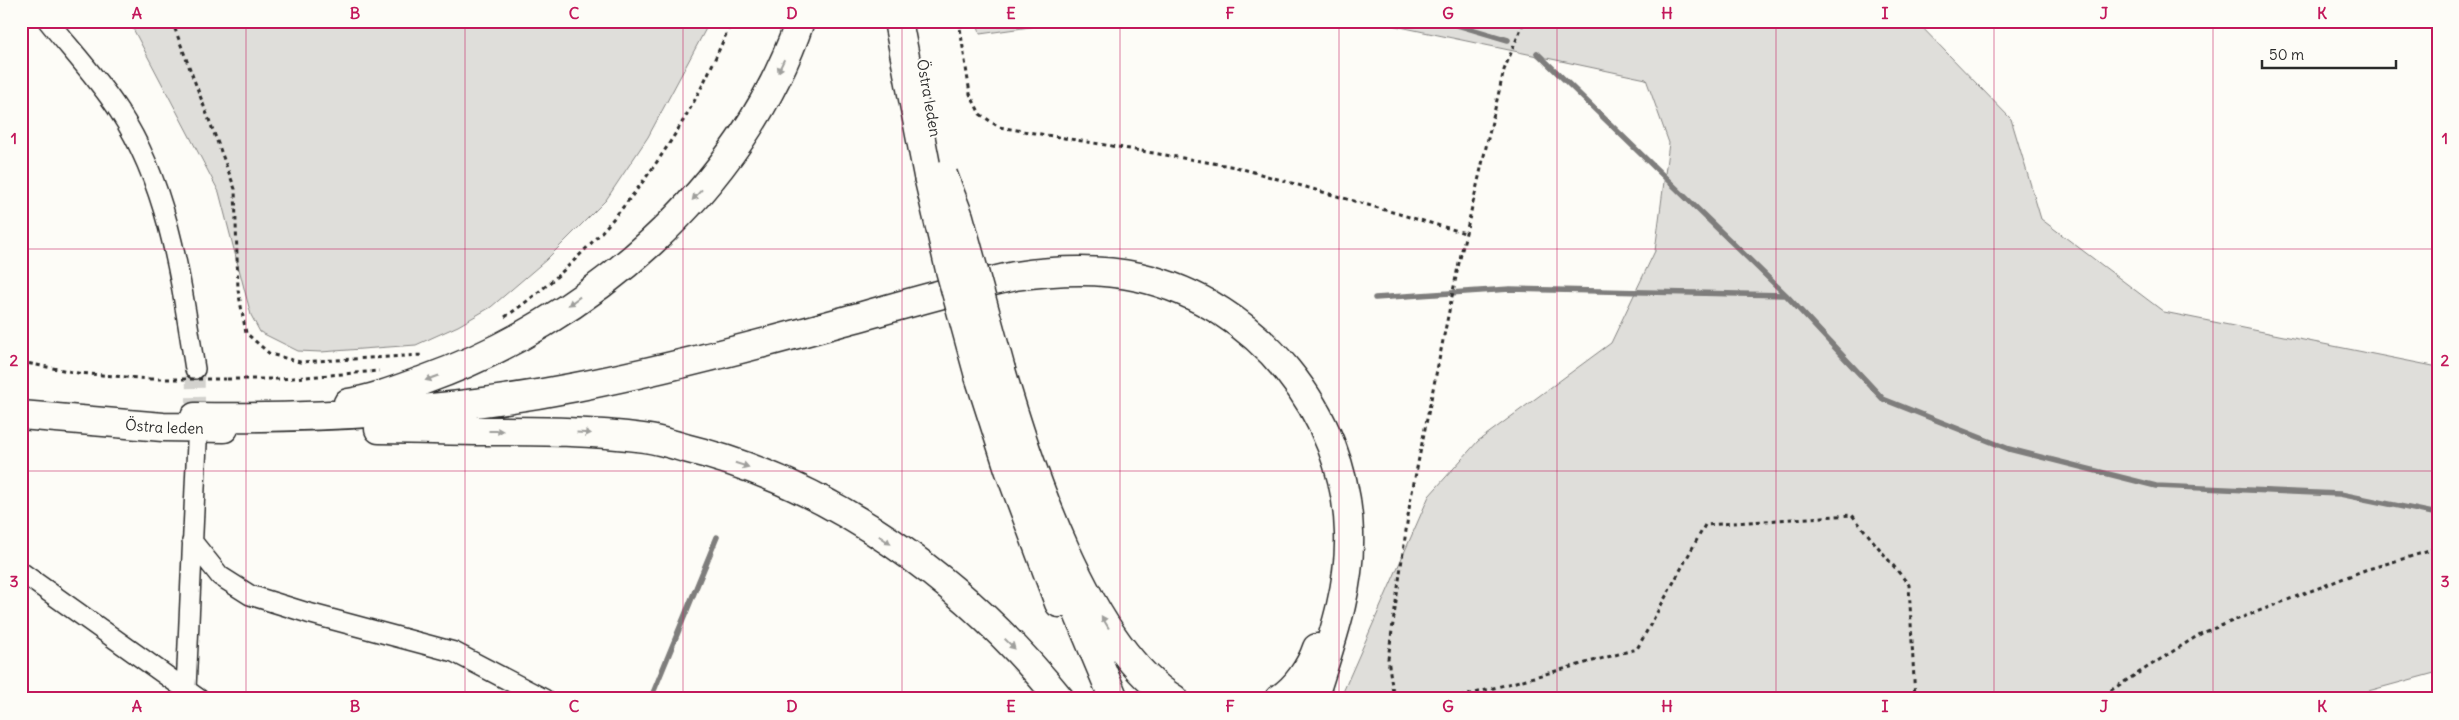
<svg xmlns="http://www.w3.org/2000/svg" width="2459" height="720" font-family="Delius,sans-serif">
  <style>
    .green { fill: #dfdeda; stroke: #858482 }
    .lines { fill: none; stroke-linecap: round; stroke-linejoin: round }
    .stream { stroke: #7e7d7b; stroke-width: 5.5 }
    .street-tunnel { stroke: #d3d2ce; stroke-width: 19; stroke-dasharray: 19 9; stroke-linecap: butt }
    .street-casing { stroke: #2b2b2b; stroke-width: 22 }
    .primary-casing { stroke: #2b2b2b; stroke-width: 31 }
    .highway-casing { stroke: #2b2b2b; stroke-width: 31 }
    .path { stroke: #2b2b2b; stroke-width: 3; stroke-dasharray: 4 4; stroke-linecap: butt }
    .street { stroke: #fdfcf7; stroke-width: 19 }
    .primary { stroke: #fdfcf7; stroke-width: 28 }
    .highway { stroke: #fdfcf7; stroke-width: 28 }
    .highway-bridge-casing { stroke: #2b2b2b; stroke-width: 31; stroke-linecap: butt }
    .path-bridge { stroke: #2b2b2b; stroke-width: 3; stroke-dasharray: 4 4; stroke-linecap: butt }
    .highway-bridge { stroke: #fdfcf7; stroke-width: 28 }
    .oneway { fill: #9e9e9b }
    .grid { fill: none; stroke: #c2185b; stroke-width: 1; stroke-opacity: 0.55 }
    .labels { text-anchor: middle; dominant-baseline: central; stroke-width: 4.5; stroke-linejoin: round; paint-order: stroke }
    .street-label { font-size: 15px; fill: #2b2b2b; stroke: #fdfcf7 }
    .neatline { fill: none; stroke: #c2185b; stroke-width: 2 }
    .grid-label { font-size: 16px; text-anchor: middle; font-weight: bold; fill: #c2185b }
  </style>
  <rect width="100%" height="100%" fill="#fdfcf7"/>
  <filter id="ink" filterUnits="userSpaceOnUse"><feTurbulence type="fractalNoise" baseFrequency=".02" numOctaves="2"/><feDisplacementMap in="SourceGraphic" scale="10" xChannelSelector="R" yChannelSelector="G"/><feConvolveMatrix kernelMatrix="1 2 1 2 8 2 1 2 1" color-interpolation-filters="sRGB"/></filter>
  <g filter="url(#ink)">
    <path class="green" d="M129 21H710L648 137 606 200 546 260 491 307 458 326 416 345 321 352 298 351 260 332 251 315 219 192Z
      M977 21H1073L980 34Z
      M1372 21H1916L2011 119 2041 219 2164 312 2438 367V672L2339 699H1340L1429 496 1478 441 1611 343 1655 251 1669 143 1646 79Z"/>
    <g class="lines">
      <path class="stream" d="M1444 21 1508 40
        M1537 53 1786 295 1883 399 2009 449 2156 486 2340 494 2438 514
        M1375 298 1510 289 1786 295
        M653 693 717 537"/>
      <path class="street-tunnel" d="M195 369 196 428"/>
      <defs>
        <path id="street" d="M48 21C72 51 99 80 119 111 169 187 181 281 195 369
          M192 541 220 576 250 595 308 613 454 652 544 699
          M21 572 199 699
          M186 689 197 443"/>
        <g id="primary">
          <path id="s1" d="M21 415 163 427 224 428"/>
        </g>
        <path id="highway" d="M898 21 928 176
          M1001 370C1028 464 1088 646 1174 699
          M979 376 1009 469 1059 603
          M348 403C374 399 399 389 424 380 587 322 743 189 800 21
          M195 417C324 419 449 412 576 387 663 370 751 347 837 323 896 307 955 289 1015 276 1057 270 1098 268 1139 277 1257 304 1346 413 1349 533 1351 590 1330 645 1313 699
          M379 429C415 429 451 431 487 431 539 431 592 431 644 438 658 440 672 444 685 448 833 484 965 582 1060 699
          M1062 575 1114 699
          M1279 699C1296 689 1311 666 1317 648"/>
      </defs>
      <use href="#street" class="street-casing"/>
      <use href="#primary" class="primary-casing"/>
      <use href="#highway" class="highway-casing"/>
      <path class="path" d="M172 21 235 189 238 290 246 333 270 354 300 362 423 355
        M959 21 970 94 980 114 999 127 1236 167 1465 233
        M505 317C579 267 643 191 687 114 704 85 718 52 732 21
        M21 362 78 373 150 379
        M227 379H281L379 371
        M1394 699 1388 659 1410 502 1458 267 1504 70 1524 21
        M1453 699 1637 649 1705 525 1852 515 1909 585 1915 699
        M2097 699 2202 633 2365 570 2426 552 2438 546"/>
      <use href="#street" class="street"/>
      <use href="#primary" class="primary"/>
      <use href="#highway" class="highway"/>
      <defs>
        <path id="highway-bridge" d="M943 175 959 217 1001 370
          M928 176 950 270 979 376"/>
      </defs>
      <use href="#highway-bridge" class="highway-bridge-casing"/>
      <path class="path-bridge" d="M150 379H227"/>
      <use href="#highway-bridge" class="highway-bridge"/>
    </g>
    <defs><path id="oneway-solid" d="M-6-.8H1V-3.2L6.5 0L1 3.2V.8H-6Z" transform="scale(1.25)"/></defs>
    <g class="oneway">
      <use href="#oneway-solid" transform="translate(781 66) rotate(115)"/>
      <use href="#oneway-solid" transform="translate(697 195) rotate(132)"/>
      <use href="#oneway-solid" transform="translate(574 301) rotate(144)"/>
      <use href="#oneway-solid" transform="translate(432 378) rotate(160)"/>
      <use href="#oneway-solid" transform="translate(496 431)"/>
      <use href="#oneway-solid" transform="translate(584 433) rotate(3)"/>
      <use href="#oneway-solid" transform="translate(742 465) rotate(18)"/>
      <use href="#oneway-solid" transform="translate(885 540) rotate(35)"/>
      <use href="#oneway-solid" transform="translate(1105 622) rotate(-121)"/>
      <use href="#oneway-solid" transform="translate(1010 644) rotate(45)"/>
    </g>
  </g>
  <path class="grid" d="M246 21V699M465 21V699M683 21V699M902 21V699M1120 21V699M1339 21V699M1557 21V699M1776 21V699M1994 21V699M2213 21V699M21 249H2438M21 471H2438"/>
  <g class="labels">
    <g class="street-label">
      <text transform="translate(929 98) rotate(80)">Östra leden</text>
      <text stroke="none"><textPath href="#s1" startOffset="144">Östra leden</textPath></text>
    </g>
  </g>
  <rect width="2459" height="720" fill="none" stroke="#fdfcf7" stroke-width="55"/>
  <path d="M2262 60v8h134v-8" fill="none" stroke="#2b2b2b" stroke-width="2.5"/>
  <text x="2269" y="60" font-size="15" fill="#2b2b2b" stroke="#fdfcf7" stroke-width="4" paint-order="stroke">50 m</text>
  <rect x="28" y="28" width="2404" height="664" class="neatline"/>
  <g class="grid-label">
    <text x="137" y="19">A</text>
    <text x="355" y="19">B</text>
    <text x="574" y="19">C</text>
    <text x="792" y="19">D</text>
    <text x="1011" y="19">E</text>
    <text x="1230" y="19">F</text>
    <text x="1448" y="19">G</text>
    <text x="1667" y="19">H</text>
    <text x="1885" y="19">I</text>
    <text x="2104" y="19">J</text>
    <text x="2322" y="19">K</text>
    <text x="14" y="144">1</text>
    <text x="2445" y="144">1</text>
    <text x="14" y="366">2</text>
    <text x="2445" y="366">2</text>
    <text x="14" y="587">3</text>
    <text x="2445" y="587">3</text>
    <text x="137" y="712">A</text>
    <text x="355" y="712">B</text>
    <text x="574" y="712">C</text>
    <text x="792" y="712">D</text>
    <text x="1011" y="712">E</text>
    <text x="1230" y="712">F</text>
    <text x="1448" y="712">G</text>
    <text x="1667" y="712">H</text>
    <text x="1885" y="712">I</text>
    <text x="2104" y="712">J</text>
    <text x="2322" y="712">K</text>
  </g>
</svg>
